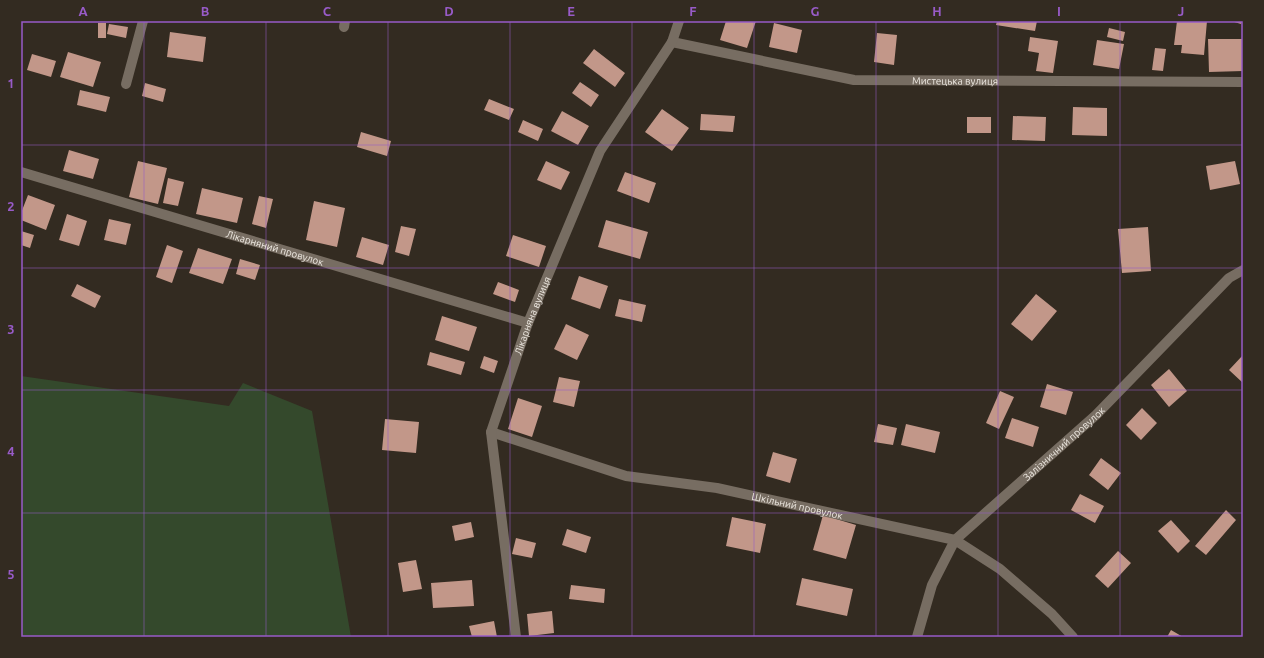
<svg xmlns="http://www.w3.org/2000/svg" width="1264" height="658" font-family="Ubuntu,sans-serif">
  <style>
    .green { fill: #34492c }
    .building { fill: #c29789 }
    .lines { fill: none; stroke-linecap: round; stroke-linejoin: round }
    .street { stroke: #776d62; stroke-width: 10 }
    .grid { fill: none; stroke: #985bc8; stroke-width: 1; stroke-opacity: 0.55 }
    .labels { text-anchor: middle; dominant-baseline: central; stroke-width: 4; stroke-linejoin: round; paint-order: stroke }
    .street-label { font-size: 10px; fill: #eee9e2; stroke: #332b21 }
    .neatline { fill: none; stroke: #985bc8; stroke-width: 1.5 }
    .grid-label { font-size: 13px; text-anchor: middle; font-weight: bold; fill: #985bc8 }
  </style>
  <rect width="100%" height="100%" fill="#332b21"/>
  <path class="green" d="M21 376 229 406 243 383 312 411 351 637H21Z"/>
  <path class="building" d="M726 21H756L747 48 720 40Z
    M997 21H1037L1035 31 996 25Z
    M1177 21H1207L1204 55 1181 53 1182 45H1174Z
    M1231 21H1242L1241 24Z
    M98 23H106V38H98Z
    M774 23 802 30 797 53 769 47Z
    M109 24 128 27 126 38 107 34Z
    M1109 28 1125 32 1123 41 1107 37Z
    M170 32 206 37 203 62 167 57Z
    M877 33 897 35 894 65 874 62Z
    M1030 37 1058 41 1053 73 1036 71 1039 53 1028 51Z
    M1208 39H1243V71L1209 72Z
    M1097 40 1124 44 1119 69 1093 65Z
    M1155 48 1166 49 1163 71 1152 70Z
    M594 49 625 73 615 87 583 63Z
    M68 52 101 62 93 87 60 77Z
    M32 54 56 61 51 77 27 70Z
    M580 82 599 95 591 107 572 93Z
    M145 83 166 89 163 102 142 96Z
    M80 90 110 97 106 112 77 105Z
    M489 99 514 109 509 120 484 110Z
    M1073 107 1107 108V136L1072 135Z
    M662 109 689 128 672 151 645 132Z
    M562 111 589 126 578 145 551 131Z
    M701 114 735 116 733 132 700 130Z
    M1013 116 1046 117 1045 141 1012 140Z
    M967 117H991V133H967Z
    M523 120 543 129 538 141 518 132Z
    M361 132 391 141 387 156 357 147Z
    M69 150 99 159 93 179 63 171Z
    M138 161 167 168 158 204 129 197Z
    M546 161 570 172 561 190 537 180Z
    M1235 161 1240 184 1210 190 1206 166Z
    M625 172 656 183 649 203 617 191Z
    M168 178 184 182 178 206 163 203Z
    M202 188 243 198 237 223 196 214Z
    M28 195 55 205 46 230 21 220V213Z
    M259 196 273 199 266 228 252 224Z
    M314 201 345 208 337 247 306 240Z
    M67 214 87 221 79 246 59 240Z
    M109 219 131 224 126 245 104 240Z
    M606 220 648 232 640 259 598 247Z
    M401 226 416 229 409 256 395 252Z
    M1148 227 1151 271 1122 273 1118 229Z
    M21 231 34 235 30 248 21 245Z
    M513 235 546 246 539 267 506 256Z
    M362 237 389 245 383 265 356 257Z
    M167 245 183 251 172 283 156 277Z
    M198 248 232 259 223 284 189 273Z
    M240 259 260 265 255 280 236 274Z
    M579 276 608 286 600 309 571 299Z
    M498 282 519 290 515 302 493 294Z
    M77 284 101 296 95 308 71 296Z
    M1036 294 1057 311 1032 341 1011 324Z
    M619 299 646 305 642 322 615 316Z
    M442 316 477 327 469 351 435 340Z
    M566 324 589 335 577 360 554 349Z
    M430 352 465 362 461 375 427 365Z
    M1243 355V383L1229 370Z
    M484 356 498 361 494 373 480 368Z
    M1169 369 1187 391 1169 407 1151 385Z
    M559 377 580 381 574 407 553 402Z
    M1047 384 1073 392 1066 415 1040 407Z
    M1000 391 1014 397 999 429 986 423Z
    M518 398 542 406 532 437 508 429Z
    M1142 408 1157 423 1141 440 1126 425Z
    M1012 418 1039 427 1033 447 1005 438Z
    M385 419 419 422 416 453 382 450Z
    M878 424 897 428 893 445 874 442Z
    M906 424 940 432 935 453 901 445Z
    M773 452 797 459 790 483 766 476Z
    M1101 458 1121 473 1108 490 1089 475Z
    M1080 494 1104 506 1095 523 1071 510Z
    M1226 510 1236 520 1206 555 1195 546Z
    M823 515 856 525 846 559 813 550Z
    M732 517 766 524 760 553 726 546Z
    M1171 520 1190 541 1178 553 1158 531Z
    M471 522 474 537 455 541 452 526Z
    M567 529 591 537 586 553 562 545Z
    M516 538 536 543 532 558 512 554Z
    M1118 551 1131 563 1108 588 1095 576Z
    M416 560 422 589 403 592 398 563Z
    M802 578 853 589 847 616 796 605Z
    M472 580 474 606 433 608 431 583Z
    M571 585 605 589 604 603 569 599Z
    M552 611 554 633 529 636 527 614Z
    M494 621 497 637H472L469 626Z
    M1171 630 1183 637H1167Z"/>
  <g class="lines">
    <g class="street">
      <path d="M344 27 345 21"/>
      <path id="s1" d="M672 42 854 80 1243 82"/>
      <path d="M126 84 143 21"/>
      <path id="s2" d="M21 172 528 323"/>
      <path id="s3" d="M491 432 626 476 717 488 955 540 1000 569 1052 614 1073 637"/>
      <path id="s4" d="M516 637 491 432 528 323 600 151 672 42 679 21"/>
      <path id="s5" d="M917 637 932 585 955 540 1096 415 1229 278 1243 270"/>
    </g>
  </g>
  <path class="grid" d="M144 21V637M266 21V637M388 21V637M510 21V637M632 21V637M754 21V637M876 21V637M998 21V637M1120 21V637M21 145H1243M21 268H1243M21 390H1243M21 513H1243"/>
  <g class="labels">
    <g class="street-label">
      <text stroke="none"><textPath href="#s1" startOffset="287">Мистецька вулиця</textPath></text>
      <text stroke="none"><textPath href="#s2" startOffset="265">Лікарняний провулок</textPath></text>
      <text stroke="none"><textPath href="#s4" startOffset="330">Лікарняна вулиця</textPath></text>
      <text stroke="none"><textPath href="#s5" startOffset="250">Залізничний провулок</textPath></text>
      <text stroke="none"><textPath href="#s3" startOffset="316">Шкільний провулок</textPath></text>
    </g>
  </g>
  <rect width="1264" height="658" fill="none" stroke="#332b21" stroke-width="44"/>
  <rect x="22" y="22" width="1220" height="614" class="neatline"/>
  <g class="grid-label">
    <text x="83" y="16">A</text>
    <text x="205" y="16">B</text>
    <text x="327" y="16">C</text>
    <text x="449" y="16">D</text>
    <text x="571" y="16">E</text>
    <text x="693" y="16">F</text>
    <text x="815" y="16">G</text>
    <text x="937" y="16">H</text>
    <text x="1059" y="16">I</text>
    <text x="1181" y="16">J</text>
    <text x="11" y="88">1</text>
    <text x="11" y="211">2</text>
    <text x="11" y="334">3</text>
    <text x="11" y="456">4</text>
    <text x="11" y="579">5</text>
  </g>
</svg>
